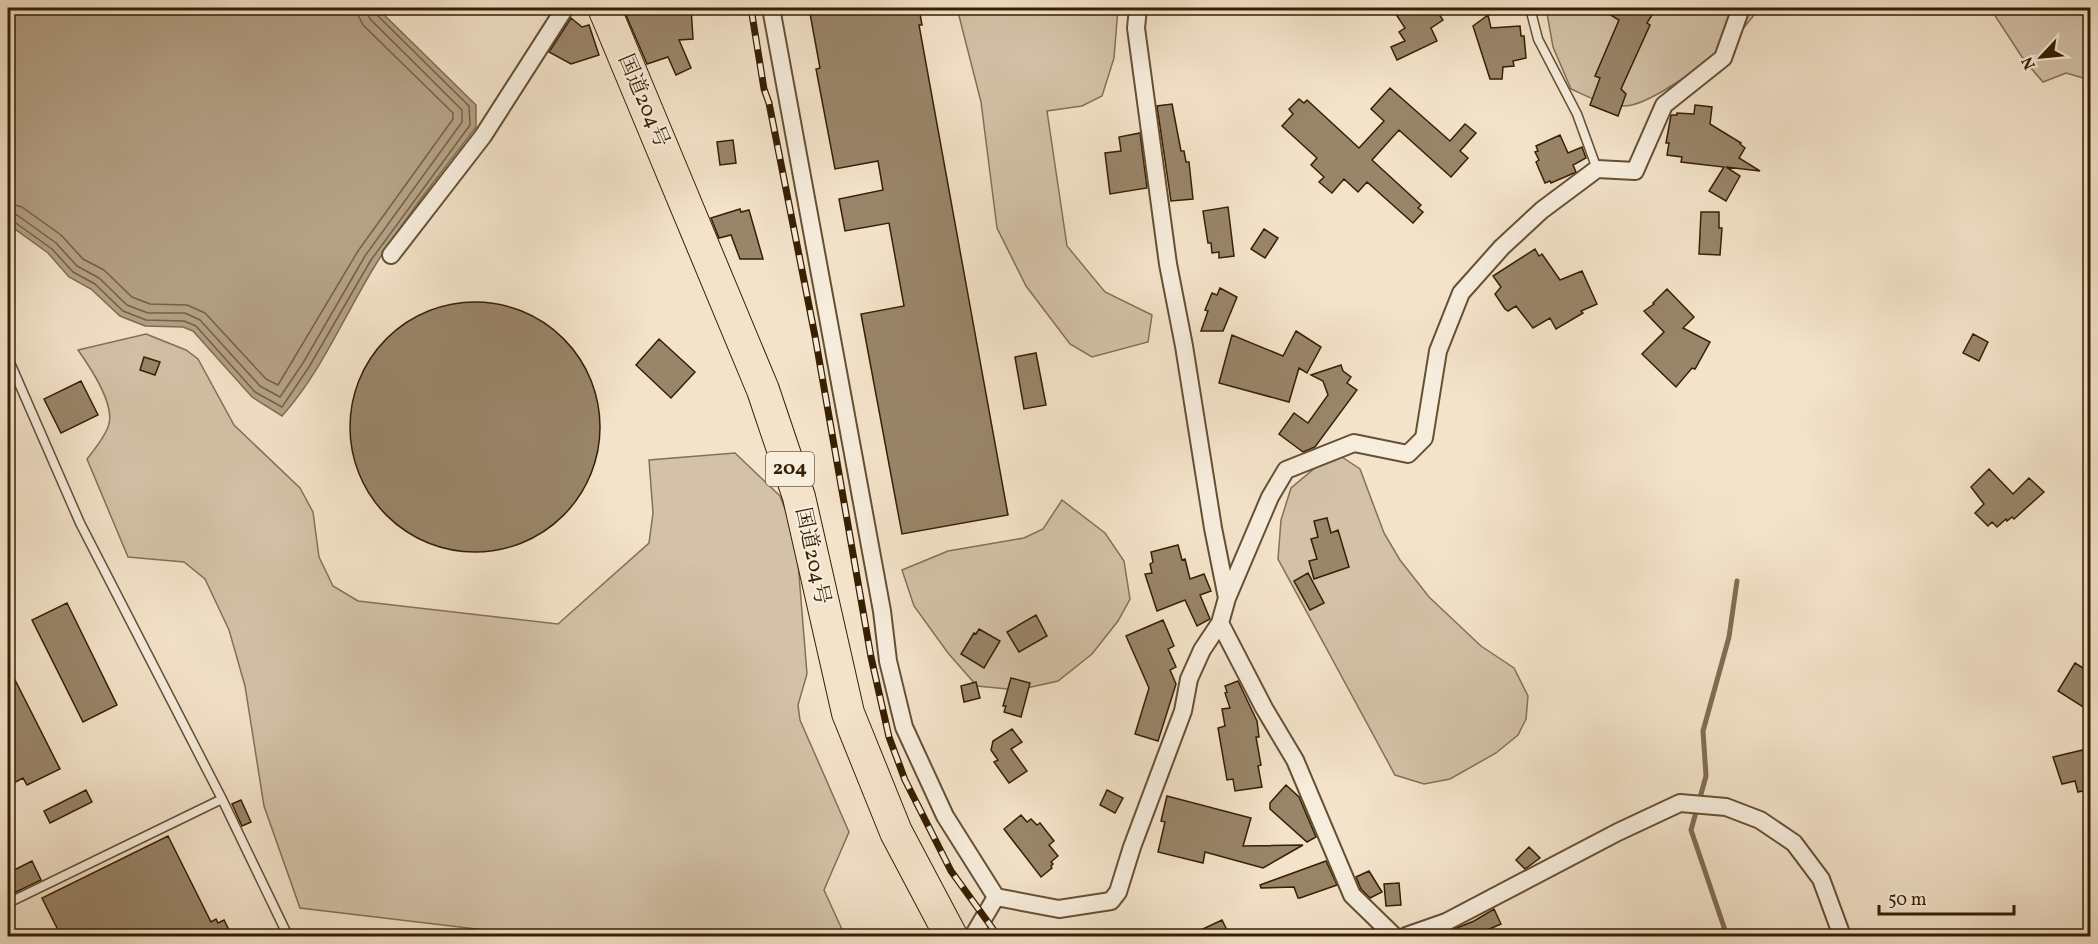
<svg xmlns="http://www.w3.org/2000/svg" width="2098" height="944" font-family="Vollkorn,'Noto Serif JP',serif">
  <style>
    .green { fill: #d3c2a8; stroke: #857054; stroke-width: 1.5 }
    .water { fill: #b3a085; stroke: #816c50; stroke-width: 1.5 }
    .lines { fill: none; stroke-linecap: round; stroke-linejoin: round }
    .shore { stroke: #756042; stroke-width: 1.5 }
    .stream { stroke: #816c50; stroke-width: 5 }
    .building { fill: #998569; stroke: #371f00; stroke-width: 1.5 }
    .lane-casing { stroke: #665032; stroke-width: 11 }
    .street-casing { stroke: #665032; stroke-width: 20 }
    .highway-casing { stroke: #371f00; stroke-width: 34 }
    .lane { stroke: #f7eddd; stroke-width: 8 }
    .street { stroke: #f7eddd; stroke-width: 16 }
    .highway { stroke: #f3e3ca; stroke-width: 32 }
    .rail-casing { stroke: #371f00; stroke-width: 7 }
    .rail { stroke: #f7eddd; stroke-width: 4.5; stroke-dasharray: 14; stroke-linecap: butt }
    .labels { text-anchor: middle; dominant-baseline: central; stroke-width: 4.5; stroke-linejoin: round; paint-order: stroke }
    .shield { fill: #f7eddd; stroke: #715d42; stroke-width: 1.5 }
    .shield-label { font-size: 20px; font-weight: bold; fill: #371f00 }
    .street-label { font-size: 21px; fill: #371f00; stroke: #f7eddd }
  </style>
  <rect width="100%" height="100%" fill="#f3e3ca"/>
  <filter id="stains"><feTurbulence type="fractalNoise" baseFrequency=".00333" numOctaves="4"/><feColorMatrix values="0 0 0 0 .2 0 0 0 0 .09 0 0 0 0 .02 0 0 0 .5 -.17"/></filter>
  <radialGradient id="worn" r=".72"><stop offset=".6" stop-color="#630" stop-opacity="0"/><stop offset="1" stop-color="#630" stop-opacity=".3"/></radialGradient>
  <path class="green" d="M957 8H1118L1114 58 1102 96 1082 106 1047 111 1067 246 1105 292 1152 315 1148 342 1092 357 1070 344 1026 286 997 228 981 102Z
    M1546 8H1760C1750 19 1741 33 1730 43 1710 61 1657 99 1632 105 1611 110 1589 97 1571 89L1553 47Z
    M1990 8H2090V80L2066 73 2043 82 2024 60Z
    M146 334 186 350 198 359 234 425 300 488 313 512 319 557 333 586 358 601 558 624 649 543 653 513 649 460 735 453 780 496 796 538 807 674 798 705 800 720 849 832 824 890 845 936H536L300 908 264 806 245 686 229 630 205 579 184 562 128 557 87 459C94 450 104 438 108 427 117 406 90 367 78 350Z
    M1342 457 1360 469 1384 533 1400 560 1429 597 1481 646 1514 668 1528 696 1526 719 1518 735 1496 753 1450 779 1424 784 1395 775 1278 559 1281 520 1291 488 1321 463Z
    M1062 500 1105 533 1124 561 1130 599 1118 621 1092 654 1058 681 1018 690 977 686 948 653 914 606 902 570 948 551 1024 538 1043 529Z"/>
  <path class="water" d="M8 8H377L476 105V127C442 172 405 217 376 264 345 314 321 373 282 416L252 397 193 331 183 327 145 326 120 316 91 289 69 277 48 253 8 224Z"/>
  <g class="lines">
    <path class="shore" d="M8 203 22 207 61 235 83 259 104 270 132 297 150 304 187 305 205 313 266 379 278 385 358 251 453 119V113L363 25 359 17 357 8
      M8 212 17 215 56 243 77 266 99 278 127 305 148 313H185L200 320 260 386 280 397 303 363 365 256 462 122V110L370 19 366 8
      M8 220 13 221 52 249 73 272 95 284 123 311 146 320 184 321 196 326 255 392 282 407 309 367 371 260 470 125 469 106 376 14 374 8"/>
    <path class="stream" d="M1727 936 1691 830 1706 776 1703 731 1729 637 1737 581"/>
  </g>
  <path class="building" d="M623 8H691L693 39 679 40 691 68 676 75 668 57 647 64Z
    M809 8H919L922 25H919L1008 515 902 534 861 314 904 306 889 223 845 231 839 199 883 190 878 161 835 169 816 69 820 68Z
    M1392 8H1435L1443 20 1431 28 1437 41 1397 60 1391 47 1405 41 1399 32 1405 28Z
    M1599 8H1656L1647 23 1650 25 1621 89 1626 94 1618 116 1590 105 1600 78 1595 76 1619 20Z
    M1488 15 1491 28 1520 26 1521 36H1524L1526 58 1513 61 1514 66 1503 67 1502 79H1490L1473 26Z
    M571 18 582 27 589 25 599 55 571 64 549 52Z
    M1390 88 1450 141 1465 124 1476 133 1460 151 1468 158 1451 177 1399 130 1372 160 1421 205 1418 208 1423 212 1413 223 1367 182 1358 192 1344 179 1332 193 1319 182 1324 177 1311 165 1317 158 1282 126 1293 114 1289 109 1299 99 1304 103 1307 100 1359 148 1384 121 1371 109Z
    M1172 104 1181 151H1184L1186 162H1189L1193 199 1171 201 1157 106Z
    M1695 105 1712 107 1710 124 1741 143 1740 144 1745 148 1739 158 1760 171 1726 167 1740 176 1726 201 1709 191 1724 167 1681 162 1682 157 1667 155 1669 143H1666L1671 115H1677V113L1694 114Z
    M1140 133 1147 188 1110 194 1105 153 1121 151 1119 137Z
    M1560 135 1568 153 1582 147 1586 158 1573 165 1576 172 1574 173 1551 183 1550 181 1545 183 1536 162 1539 160 1535 152 1538 151 1536 146Z
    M733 140 736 163 720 165 717 142Z
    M1228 207 1234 256 1219 258V252L1212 253 1211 243H1208L1203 211Z
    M740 209 741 212 749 210 763 259H740L731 235 719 238 711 218Z
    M1701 212H1719V228H1722L1720 255 1699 254Z
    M1264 229 1278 238 1265 258 1251 249Z
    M1535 249 1539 256 1542 254 1560 280 1582 271 1597 304 1581 311 1583 313 1556 329 1550 318 1533 328 1516 306 1508 311 1505 309 1495 294 1501 287 1493 276Z
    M1220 288 1237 297 1223 331H1201L1208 311 1205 310 1212 293 1217 295Z
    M1667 289 1694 317 1683 328 1710 342 1695 369 1692 368 1676 387 1642 354 1664 332 1644 311 1654 304 1653 303Z
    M350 427a125 125 0 1 1 250 0a125 125 0 1 1-250 0Z
    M1296 331 1321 347 1307 373 1299 368 1289 402 1219 383 1232 335 1283 356Z
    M1973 334 1988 342 1979 361 1963 353Z
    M659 339 695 372 671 398 636 365Z
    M1036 353 1046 405 1024 409 1015 357Z
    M144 357 160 362 155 375 140 370Z
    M1341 365 1343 371 1351 377 1347 383 1357 390 1315 447 1303 452 1279 434 1294 413 1308 423 1328 395 1323 381 1311 375Z
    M81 381 98 415 61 433 44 399Z
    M1989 469 2013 494 2029 478 2044 492 2014 519 2012 517 2007 521 2006 519 1997 527 1992 522 1988 526 1975 513 1984 504 1971 487Z
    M1327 518 1331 533 1338 530 1349 567 1314 579 1309 561 1317 559 1311 539 1318 537 1314 521Z
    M1178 545 1182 560 1185 559 1190 579 1204 574 1211 591 1200 595 1210 619 1197 626 1185 600 1157 611 1145 574 1152 573 1150 564 1153 562 1151 552Z
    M1308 573 1324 603 1310 610 1294 581Z
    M67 603 117 705 83 722 32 620Z
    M1036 615 1047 636 1019 652 1007 632Z
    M1163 620 1174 646 1168 649 1176 667 1170 670 1176 684 1158 741 1135 734 1149 688 1126 636Z
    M979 629 1000 641 984 668 961 654 974 633 976 634Z
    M2075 663 2091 673V712L2058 691Z
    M8 666 60 769 27 785 23 778 8 786Z
    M1011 678 1030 683 1021 717 1004 712 1006 706H1003Z
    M1238 681 1257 721 1259 737H1256L1261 765 1258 766 1262 787 1235 791 1233 779 1227 780 1218 728 1225 726 1222 709 1230 708 1225 693 1227 692 1225 686Z
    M976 682 980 698 964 702 961 686Z
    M1012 729 1022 742 1011 749 1027 771 1009 783 994 762 998 760 991 750 993 741Z
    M2091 748V789L2078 792 2075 781 2062 784 2053 757Z
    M1286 785 1299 797 1316 837 1307 842 1270 809V803Z
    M86 790 92 802 50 823 44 811Z
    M1107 790 1123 798 1115 813 1100 805Z
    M1167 796 1251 818 1243 846 1303 845 1263 868 1205 852 1203 863 1158 852 1165 822 1161 821Z
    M241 800 251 822 242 826 232 804Z
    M1021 815 1027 822 1031 819 1037 825 1040 823 1054 841 1049 845 1058 856 1051 862 1053 864 1051 866 1052 868 1041 877 1004 829Z
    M168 836 211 922 216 919 218 923 224 920 232 936H61L42 898Z
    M1529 847 1540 858 1525 869 1516 860Z
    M32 861 41 880 14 893 12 889 8 892V873Z
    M1326 861 1337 885 1300 898H1298L1294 887 1261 888 1260 885Z
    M1369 871 1382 892 1370 898 1361 889 1356 877Z
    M1399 883 1401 905 1386 906 1384 884Z
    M1494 909 1501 924 1473 936H1437L1474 921Z
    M1222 920 1230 936H1188Z"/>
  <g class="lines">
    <defs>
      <path id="lane" d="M1530 8 1538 39 1577 114 1597 169
        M8 358 80 523 222 799 288 936
        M8 903 222 799"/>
      <path id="street" d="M771 8 882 611 888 661 904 727 945 816 996 897 1059 909 1111 901 1118 892 1132 847 1183 711 1189 679 1202 650 1220 623 1227 598 1270 497 1286 470 1354 443 1408 454 1424 438 1438 351 1461 293 1502 247 1542 210 1597 169 1635 171 1664 105 1723 58 1741 8
        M1138 8 1136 28 1168 264 1184 346 1213 528 1227 598
        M391 255 483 136 565 8
        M1220 623 1264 708 1295 760 1352 895 1394 936
        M973 936 996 897
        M1406 936 1446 922 1618 832 1680 803 1726 807 1760 820 1794 843 1821 879 1842 936"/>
      <path id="highway" d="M604 8 763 390 799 497 848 713 896 832 951 936"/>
    </defs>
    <use href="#lane" class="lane-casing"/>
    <use href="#street" class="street-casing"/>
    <use href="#highway" class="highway-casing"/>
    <use href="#lane" class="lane"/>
    <use href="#street" class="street"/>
    <use href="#highway" class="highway"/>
    <defs>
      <path id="rail" d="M751 8 764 89 769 103 815 336 871 657 889 737 905 780 951 871 998 936"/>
    </defs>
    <use href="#rail" class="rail-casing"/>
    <use href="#rail" class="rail"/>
  </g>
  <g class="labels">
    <rect class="shield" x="766" y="452" width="48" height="34" rx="4.5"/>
    <g class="shield-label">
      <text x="790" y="469">204</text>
    </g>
    <g class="street-label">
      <text transform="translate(643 101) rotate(67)">国道204号</text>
      <text transform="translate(812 556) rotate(78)">国道204号</text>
    </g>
  </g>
  <rect width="2098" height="944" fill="none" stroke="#f3e3ca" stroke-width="30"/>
  <rect x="9" y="9" width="2080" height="926" fill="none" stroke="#371f00" stroke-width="3"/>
  <rect x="15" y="15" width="2068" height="914" fill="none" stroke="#371f00" stroke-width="1.5"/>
  <g transform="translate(2041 57) rotate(244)" stroke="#f7eddd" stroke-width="4.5" paint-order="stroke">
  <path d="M0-4.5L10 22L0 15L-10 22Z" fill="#371f00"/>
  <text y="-9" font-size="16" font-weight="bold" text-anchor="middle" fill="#371f00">N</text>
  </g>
  <path d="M1879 905v9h135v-9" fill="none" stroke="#371f00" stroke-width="3"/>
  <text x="1888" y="905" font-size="18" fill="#371f00" stroke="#f7eddd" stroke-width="4.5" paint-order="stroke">50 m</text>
  <rect width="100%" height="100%" filter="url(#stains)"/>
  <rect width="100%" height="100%" fill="url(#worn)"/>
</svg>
